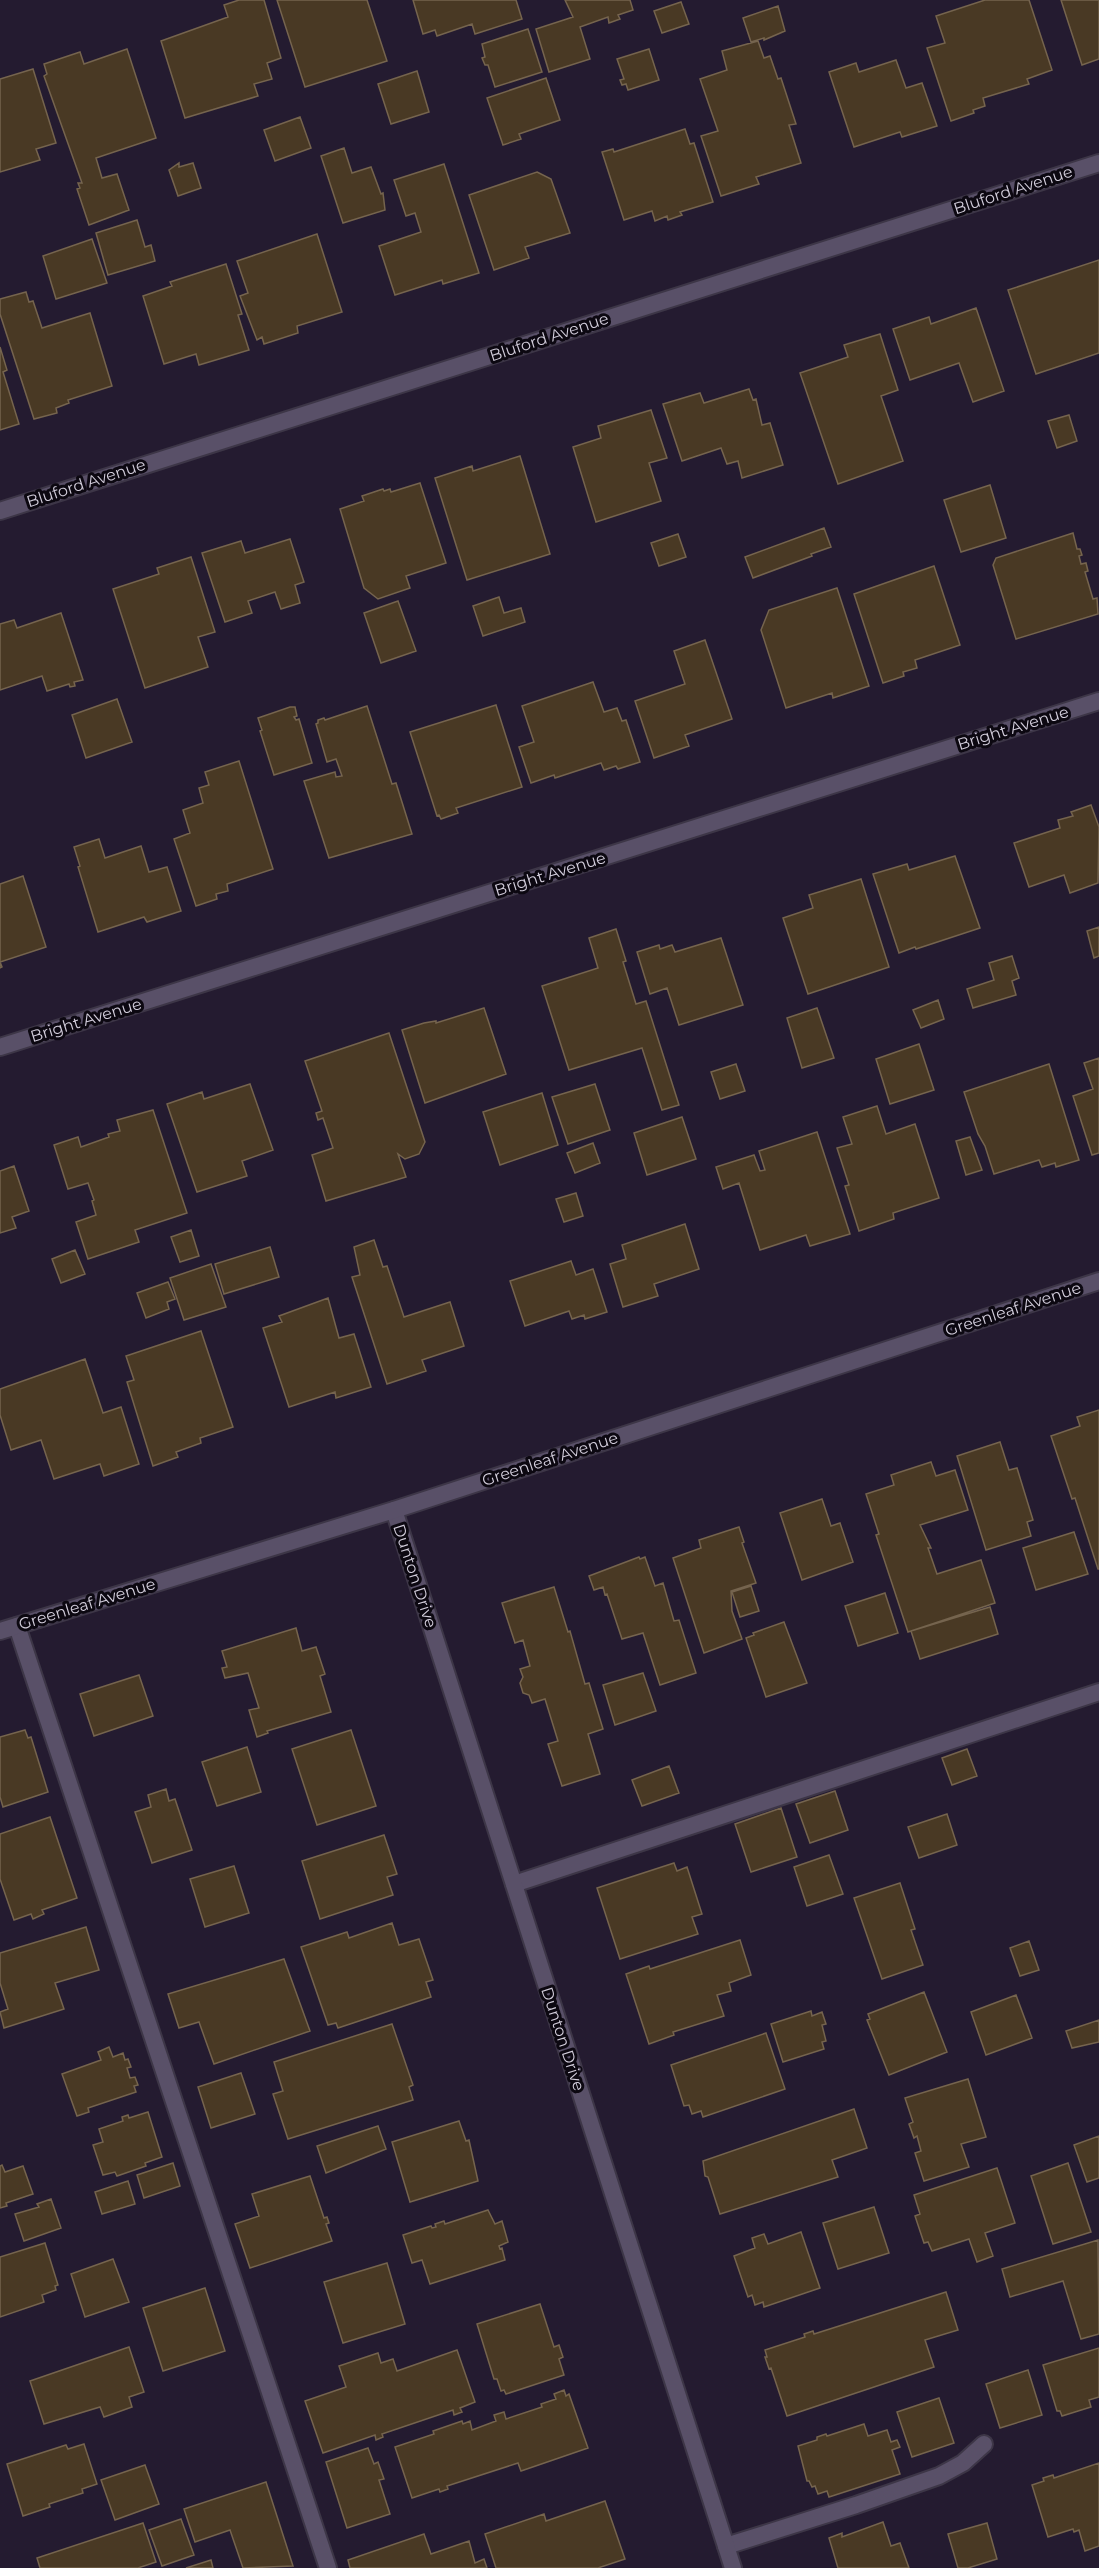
<svg xmlns="http://www.w3.org/2000/svg" width="1099" height="2568" font-family="Montserrat,sans-serif">
  <style>
    .building { fill: #493924; stroke: #75644e; stroke-width: 1.5 }
    .lines { fill: none; stroke-linecap: round; stroke-linejoin: round }
    .service-casing { stroke: #3d3647; stroke-width: 20 }
    .minor-casing { stroke: #3d3647; stroke-width: 20 }
    .tertiary-casing { stroke: #3d3647; stroke-width: 20 }
    .service { stroke: #595068; stroke-width: 16 }
    .minor { stroke: #595068; stroke-width: 16 }
    .tertiary { stroke: #595068; stroke-width: 16 }
    .labels { text-anchor: middle; dominant-baseline: central; stroke-width: 6; stroke-linejoin: round; paint-order: stroke }
    .street-label { font-size: 16px; fill: #d3cedc; stroke: #0c0811 }
  </style>
  <rect width="100%" height="100%" fill="#241b30"/>
  <path class="building" d="M239 0H264L281 58 267 63 272 79 254 84 258 96 185 118 161 41 228 17 224 5Z
    M277 0H367L387 61 305 87Z
    M413 0H516L522 19 475 34 472 24 437 36 435 30 423 34Z
    M565 0H630L633 10 618 15 620 19 609 23 608 17 580 27 590 59 549 72 536 29 573 17Z
    M985 0H1029L1052 70 1027 79 1029 84 983 98 985 106 973 110 974 113 951 121 927 48 945 43 936 16Z
    M1061 0H1099V59L1082 65Z
    M681 2 689 24 662 33 654 11Z
    M778 6 785 31 764 40V38L751 42 743 18Z
    M528 29 542 72 495 87 488 65H485L482 58 485 57 482 44Z
    M758 41 764 58 770 56 778 79 781 78 796 124 789 125 801 163 756 177 759 184 721 196 701 136 718 131 700 79 727 70 722 51Z
    M127 49 156 138 96 158 102 178 117 174 129 210 89 225 77 189 80 188 78 183H82L44 76 47 74 44 64 80 52 84 64Z
    M649 49 659 80 628 90 626 84 622 85 620 80 624 79 617 59Z
    M896 60 906 88 922 83 937 126 902 137 900 132 854 147 829 72 856 63 859 72Z
    M33 69 56 143 36 149 40 160 0 172V79Z
    M417 71 429 112 391 124 378 84Z
    M546 78 560 120 519 134 521 139 503 145 487 98Z
    M300 117 311 148 275 161 264 130Z
    M685 129 690 144 694 143 713 202 680 212 682 215 668 220 667 216 655 221 652 211 624 220 602 152 613 149 614 152Z
    M344 148 352 173 371 167 381 194 383 193 385 210 343 223 321 156Z
    M179 163V167L193 163 201 188 178 196 169 170Z
    M444 164 479 273 443 284 442 280 395 295 379 246 421 232 415 213 406 216 394 180Z
    M537 172 551 179 570 233 525 247 529 258 494 270 469 195Z
    M137 220 145 247 151 245 155 261 108 275 96 233Z
    M317 234 342 312 297 326 298 333 264 344 262 337 257 340 240 296 248 293 237 261Z
    M92 239 107 283 56 299 43 256Z
    M1099 260V353L1036 374 1008 290Z
    M226 264 242 314 238 315 249 350 199 365 196 354 164 364 143 296 172 286 170 282Z
    M26 292 29 302 33 301 42 328 90 313 112 386 68 400 69 403 56 408 57 413 34 419 0 314V299Z
    M976 308 1004 391 973 402 959 363 910 380 893 329 929 317 931 324Z
    M880 334 898 390 881 396 903 461 838 484 800 373 848 357 844 345Z
    M0 347 7 370 3 372 19 424 0 430Z
    M749 389 753 400 756 399 762 425 770 423 783 465 742 478 738 461 727 464 721 448 682 461 663 404 700 393 704 403Z
    M651 410 667 458 649 463 661 501 596 522 573 447 601 438 598 426Z
    M1069 415 1077 441 1057 448 1048 421Z
    M520 456 550 554 467 580 435 478 472 466 473 471Z
    M420 483 446 563 406 576 410 588 378 599 364 588 340 509 364 501 362 496 383 489 384 491 390 489 391 492Z
    M990 485 1006 538 961 552 944 500Z
    M824 528 831 547 811 554 812 556 753 578 745 557Z
    M1073 533 1077 549H1080L1082 555 1079 556 1081 564 1086 563 1088 571 1085 572 1093 599 1097 598 1098 614 1016 639 993 565 996 558Z
    M678 534 686 557 659 566 651 543Z
    M290 539 304 582 295 585 300 603 281 609 275 592 248 601 252 613 225 622 202 553 241 541 245 553Z
    M191 557 215 632 198 637 208 667 145 688 113 589 159 574 157 568Z
    M934 566 960 645 915 660 917 668 903 672 904 676 883 683 854 594Z
    M837 588 869 686 833 698 832 693 786 708 761 630 769 610Z
    M499 597 504 613 521 608 525 622 483 636 473 606Z
    M398 601 416 651 381 663 364 613Z
    M61 613 83 680 74 682 75 686 70 687 69 684 47 691 42 676 0 690V624L14 620 17 628Z
    M705 640 732 719 685 735 689 746 654 758 635 701 685 684 674 651Z
    M593 682 604 712 617 708 622 721 626 720 640 762 618 769 616 766 604 770 601 763 555 778 554 775 531 783 519 747 534 742 522 706Z
    M117 699 132 742 86 758 72 715Z
    M496 705 522 787 456 808 458 813 441 819 439 815 437 816 410 732Z
    M367 706 392 784 396 783 412 834 329 858 304 781 335 772 336 777 342 776 336 759 327 762 316 724 318 723V720L324 718 325 720Z
    M290 707H295L297 716 294 717 296 720 299 719 312 763 274 775 260 731 262 730 258 718Z
    M239 761 273 869 227 884 228 891 216 894 217 899 196 906 174 839 190 833 183 810 203 803 199 788 209 785 205 772Z
    M1091 805 1099 827 1098 883 1070 893 1064 875 1029 887 1014 843 1060 828 1058 820 1073 816 1071 812Z
    M99 839 105 858 141 846 149 872 167 867 181 911 147 922 144 917 98 932 78 867 80 866 74 847Z
    M955 856 980 928 916 949 915 947 899 953 873 874 907 864 909 870Z
    M23 876 46 947 0 962 2 967 0 968V884Z
    M861 879 889 967 808 994 783 918 813 908 809 895Z
    M1099 927V956L1094 958 1087 931Z
    M616 929 626 961 623 962 636 1004 646 1001 679 1105 662 1110 642 1048 569 1070 542 986 598 968 589 938Z
    M721 938 743 1005 679 1025 667 988 650 994 637 952 659 945 660 949 672 945 675 952Z
    M1012 956 1019 978 1012 981 1016 995 973 1008 967 989 994 980 989 963Z
    M938 1000 944 1019 921 1028 913 1010Z
    M484 1008 506 1074 425 1103 402 1030 424 1023 436 1021V1023Z
    M817 1008 834 1058 802 1068 787 1018Z
    M389 1033 425 1142 419 1154 405 1159 398 1154 406 1177 326 1201 312 1155 333 1148 323 1118 318 1120 316 1113 322 1111 305 1061Z
    M919 1044 934 1090 890 1104 876 1059Z
    M1099 1058V1153L1092 1155 1073 1096 1093 1089 1084 1063Z
    M736 1064 745 1091 720 1099 711 1072Z
    M1049 1064 1079 1160 1056 1167 1055 1163 1042 1167 1039 1160 994 1174 985 1146 978 1134 964 1092Z
    M250 1084 273 1150 242 1161 247 1176 197 1192 167 1104 202 1092 204 1099Z
    M595 1084 610 1130 568 1144 552 1097Z
    M542 1093 558 1145 500 1165 483 1112Z
    M877 1106 886 1134 915 1124 939 1198 893 1213 894 1219 859 1231 845 1186 849 1185 837 1148 852 1144 843 1117Z
    M153 1110 187 1213 135 1230 139 1242 88 1259 76 1222 96 1215 92 1201 94 1200 88 1183 68 1189 54 1145 78 1137 81 1147 109 1137 108 1134 120 1131 117 1120Z
    M682 1117 696 1159 647 1175 634 1133Z
    M817 1132 850 1234 810 1246 806 1235 760 1250 739 1183 723 1189 716 1167 754 1155 760 1171 765 1170 759 1151Z
    M970 1137 982 1170 966 1175 956 1141Z
    M593 1143 600 1163 575 1173 567 1153Z
    M14 1166 29 1211 12 1217 16 1228 0 1233V1171Z
    M576 1193 583 1216 564 1222 556 1199Z
    M685 1224 699 1269 654 1284 658 1296 623 1307 610 1264 626 1259 622 1245Z
    M191 1230 199 1256 180 1262 171 1237Z
    M374 1240 383 1267 387 1266 404 1317 450 1302 464 1346 422 1360 426 1371 387 1384 352 1277 360 1275 354 1247Z
    M270 1247 279 1277 224 1294 215 1264Z
    M75 1250 85 1274 61 1283 52 1259Z
    M571 1261 576 1275 593 1269 607 1312 585 1319 584 1315 572 1319 569 1311 525 1326 510 1281Z
    M211 1264 226 1307 184 1320 170 1278Z
    M168 1282 175 1299 167 1302 169 1309 146 1318 137 1293Z
    M328 1298 339 1338 354 1334 371 1387 336 1398 335 1392 289 1407 263 1328 282 1322 279 1316Z
    M201 1331 233 1427 200 1438 201 1443 176 1452 178 1457 153 1466 127 1382 134 1380 126 1356Z
    M85 1359 103 1413 121 1407 139 1464 104 1476 100 1464 54 1479 41 1440 11 1450 0 1415V1389Z
    M1099 1410V1569H1098L1075 1498 1072 1499 1051 1436 1080 1426 1077 1417Z
    M1000 1442 1009 1470 1017 1468 1033 1520 1027 1522 1031 1536 986 1550 957 1456Z
    M931 1462 936 1476 955 1470 968 1510 920 1525 931 1548H928L937 1574 981 1560 995 1603 908 1632 876 1535 879 1534 866 1494 894 1485 891 1475Z
    M822 1499 831 1526 840 1523 853 1562 802 1580 780 1513Z
    M739 1527 744 1542 742 1543 756 1583 731 1591 732 1611 742 1639 704 1653 673 1558 701 1548 699 1540Z
    M1074 1532 1088 1574 1036 1590 1023 1548Z
    M639 1557 640 1559 645 1557 655 1586 663 1583 674 1621 679 1620 696 1673 660 1685 643 1633 622 1639 607 1594 605 1595 603 1587 594 1590 589 1576Z
    M751 1586 759 1611 740 1617 732 1592Z
    M554 1587 568 1632 570 1631 585 1684 589 1683 603 1729 588 1734 600 1774 562 1786 548 1744 558 1741 545 1699 532 1703 529 1695 523 1693 520 1683 523 1677 520 1669 530 1666 523 1640 515 1643 502 1603Z
    M885 1593 898 1633 858 1646 845 1606Z
    M990 1607 998 1634 920 1659 911 1631Z
    M784 1622 807 1683 766 1697 746 1638 754 1635 753 1633Z
    M296 1628 302 1651 316 1647 325 1674 320 1676 331 1712 267 1731 268 1733 257 1737 249 1710 259 1708 248 1673 225 1678 222 1668 227 1667 222 1651Z
    M643 1673 656 1711 615 1725 603 1685Z
    M139 1675 153 1716 94 1736 80 1694Z
    M25 1730 28 1738 31 1737 48 1792 3 1807 0 1797V1737Z
    M351 1730 376 1806 317 1825 292 1749Z
    M247 1747 261 1792 217 1806 202 1762Z
    M967 1749 977 1776 952 1785 942 1758Z
    M669 1766 679 1793 642 1806 632 1780Z
    M166 1789 169 1801 175 1799 192 1850 152 1863 135 1812 151 1807 148 1795Z
    M835 1791 848 1830 810 1843 796 1804Z
    M781 1808 797 1857 751 1872 735 1824Z
    M947 1814 957 1845 919 1858 908 1827Z
    M50 1817 77 1898 42 1910 44 1914 33 1919 31 1914 14 1920 0 1879V1834Z
    M384 1835 397 1874 387 1877 393 1895 320 1919 302 1861Z
    M829 1855 843 1894 807 1906 794 1867Z
    M674 1863 677 1871 687 1867 702 1914 692 1917 698 1934 620 1959 597 1888Z
    M234 1866 249 1913 205 1927 190 1879Z
    M900 1883 915 1929 911 1930 923 1965 882 1979 854 1898Z
    M392 1923 399 1945 419 1939 433 1980 426 1982 431 1997 338 2028 336 2023 328 2025 301 1947 347 1932 349 1938Z
    M86 1927 99 1970 55 1983 64 2009 4 2028 0 2012 8 2009 0 1983V1953Z
    M740 1940 751 1975 729 1983 731 1991 717 1995 724 2016 673 2032 674 2035 649 2044 626 1974 649 1966 650 1969Z
    M1029 1941 1039 1970 1020 1976 1010 1948Z
    M284 1959 310 2031 214 2064 199 2022 179 2028 168 1994Z
    M924 1992 947 2052 889 2075 867 2020 870 2019 868 2014Z
    M1016 1995 1032 2038 986 2055 971 2012Z
    M811 2011 812 2016 822 2012 826 2024 822 2025 826 2041 822 2042 824 2049 783 2062 771 2024Z
    M1099 2020V2042L1072 2048 1066 2031Z
    M392 2024 413 2085 409 2087 413 2100 288 2139 273 2094 283 2091 274 2062Z
    M766 2033 785 2089 703 2117 701 2111 692 2114 689 2105 684 2106 671 2065Z
    M109 2047 113 2057 123 2053 125 2060 128 2059 131 2067 127 2068 130 2078 135 2077 138 2085 134 2086 136 2092 88 2108 89 2112 77 2116 62 2074 101 2060 98 2052Z
    M241 2073 255 2114 211 2128 198 2087Z
    M968 2079 986 2137 961 2144 969 2167 924 2181 915 2153 921 2151 917 2136 914 2138 909 2124 913 2122 905 2098Z
    M854 2109 867 2148 832 2160 838 2177 720 2214 708 2177 705 2176 703 2161Z
    M148 2112 162 2157 145 2163 146 2166 117 2176 115 2172 103 2175 93 2145 103 2142 99 2129 123 2121 122 2117 128 2115 129 2118Z
    M459 2121 466 2141 469 2140 478 2181 410 2202 392 2142Z
    M378 2126 386 2149 326 2173 317 2146Z
    M1099 2136V2178L1087 2182 1074 2145Z
    M173 2163 180 2186 144 2198 137 2175Z
    M1068 2163 1091 2232 1053 2244 1031 2176Z
    M2 2165 5 2172 23 2166 33 2194 6 2203 7 2206 0 2208V2166Z
    M997 2168 1015 2223 985 2233 993 2256 977 2262 969 2239 932 2251 928 2242 924 2243 915 2216 920 2214 914 2195Z
    M310 2176 324 2218 327 2217 329 2223 326 2224 332 2241 250 2268 235 2224 259 2216 252 2194Z
    M128 2181 135 2204 102 2214 95 2192Z
    M51 2199 61 2228 24 2241 15 2214 39 2207 37 2204Z
    M874 2207 889 2253 838 2269 823 2223Z
    M488 2210 495 2224 502 2221 508 2242 499 2246 500 2249 502 2248 505 2260 430 2284 422 2260 412 2263 403 2235 431 2226 432 2228 436 2227 435 2224 444 2221 445 2224Z
    M801 2232 820 2288 764 2307 763 2302 755 2305 752 2295 748 2297 734 2256 755 2248 752 2238 764 2234 768 2244Z
    M1098 2240 1099 2334 1081 2339 1063 2281 1010 2297 1002 2269Z
    M45 2243 58 2285 55 2286 56 2290 42 2295 44 2302 0 2317V2257Z
    M113 2259 129 2302 85 2317 71 2274Z
    M387 2263 405 2324 343 2343 324 2282Z
    M205 2288 225 2351 163 2371 143 2308Z
    M946 2292 958 2330 925 2340 934 2367 787 2416 771 2368 769 2369 765 2357H767L765 2350 805 2337 804 2334 813 2331 814 2334Z
    M540 2304 554 2347 559 2345 563 2357 559 2359 564 2375 506 2394 504 2390 501 2391 497 2379H494L477 2324Z
    M129 2347 144 2392 129 2397 132 2407 104 2417 100 2407 44 2424 30 2381Z
    M1099 2348V2397L1089 2400 1091 2407 1062 2416 1060 2411H1057L1043 2365Z
    M457 2350 475 2402 460 2408 462 2412 454 2415 453 2410 382 2434 383 2437 376 2440 375 2435 323 2453 305 2401 346 2387 339 2366 378 2353 381 2363 393 2359 397 2371Z
    M1028 2370 1042 2415 1000 2428 986 2384Z
    M564 2390 566 2396 569 2394 588 2448 521 2471 518 2463 447 2486 448 2489 440 2492 439 2489 412 2498 395 2447 434 2434 433 2431 462 2421 463 2424 470 2421 472 2430 496 2421 494 2415 504 2412 506 2419 542 2407 541 2404 556 2399 554 2394Z
    M939 2398 954 2443 912 2457 897 2412Z
    M864 2424 868 2436 887 2430 891 2442 897 2440 900 2447 892 2450 900 2474 829 2497 827 2491 818 2494 815 2486 812 2487 809 2481H807L798 2446 817 2440V2437L826 2434 827 2436Z
    M84 2444 97 2484 82 2489 83 2493 49 2504 50 2507 23 2516 7 2464 66 2445 68 2449Z
    M368 2448 374 2464 378 2462 384 2479 379 2480 390 2514 347 2528 326 2462Z
    M1099 2463V2546L1085 2551 1079 2530 1074 2532 1073 2529 1048 2537 1032 2485 1044 2481 1043 2478 1053 2475 1054 2478Z
    M145 2465 159 2504 115 2520 101 2480Z
    M266 2482 293 2566 243 2568 230 2530 195 2542 184 2509Z
    M605 2501 625 2559 598 2568H496L485 2534 544 2514 546 2521Z
    M181 2519 194 2555 162 2566 149 2530Z
    M883 2522 891 2546 900 2543 909 2568H838L829 2538 842 2533V2537Z
    M143 2523 156 2562 138 2568H40L37 2558Z
    M987 2523 997 2559 968 2568H958L948 2534Z
    M424 2534 431 2554 469 2541 475 2563 484 2559 487 2568H350L348 2560Z
    M211 2560 213 2568H186Z"/>
  <g class="lines">
    <defs>
      <path id="service" d="M17 1626 328 2568
        M514 1884 1099 1692
        M726 2546 856 2505 939 2476 963 2463 984 2444"/>
      <path id="minor" d="M0 511 1099 163
        M0 1047 1099 701
        M394 1510 733 2568"/>
      <path id="tertiary" d="M0 1631 394 1510 1099 1281"/>
    </defs>
    <use href="#service" class="service-casing"/>
    <use href="#minor" class="minor-casing"/>
    <use href="#tertiary" class="tertiary-casing"/>
    <use href="#service" class="service"/>
    <use href="#minor" class="minor"/>
    <use href="#tertiary" class="tertiary"/>
  </g>
  <g class="labels">
    <g class="street-label">
      <text transform="translate(1013 190) rotate(-18)">Bluford Avenue</text>
      <text transform="translate(549 337) rotate(-18)">Bluford Avenue</text>
      <text transform="translate(86 483) rotate(-18)">Bluford Avenue</text>
      <text transform="translate(1013 728) rotate(-17)">Bright Avenue</text>
      <text transform="translate(550 874) rotate(-17)">Bright Avenue</text>
      <text transform="translate(86 1020) rotate(-17)">Bright Avenue</text>
      <text transform="translate(1013 1309) rotate(-18)">Greenleaf Avenue</text>
      <text transform="translate(550 1459) rotate(-18)">Greenleaf Avenue</text>
      <text transform="translate(415 1576) rotate(72)">Dunton Drive</text>
      <text transform="translate(87 1604) rotate(-17)">Greenleaf Avenue</text>
      <text transform="translate(563 2039) rotate(72)">Dunton Drive</text>
    </g>
  </g>
</svg>
